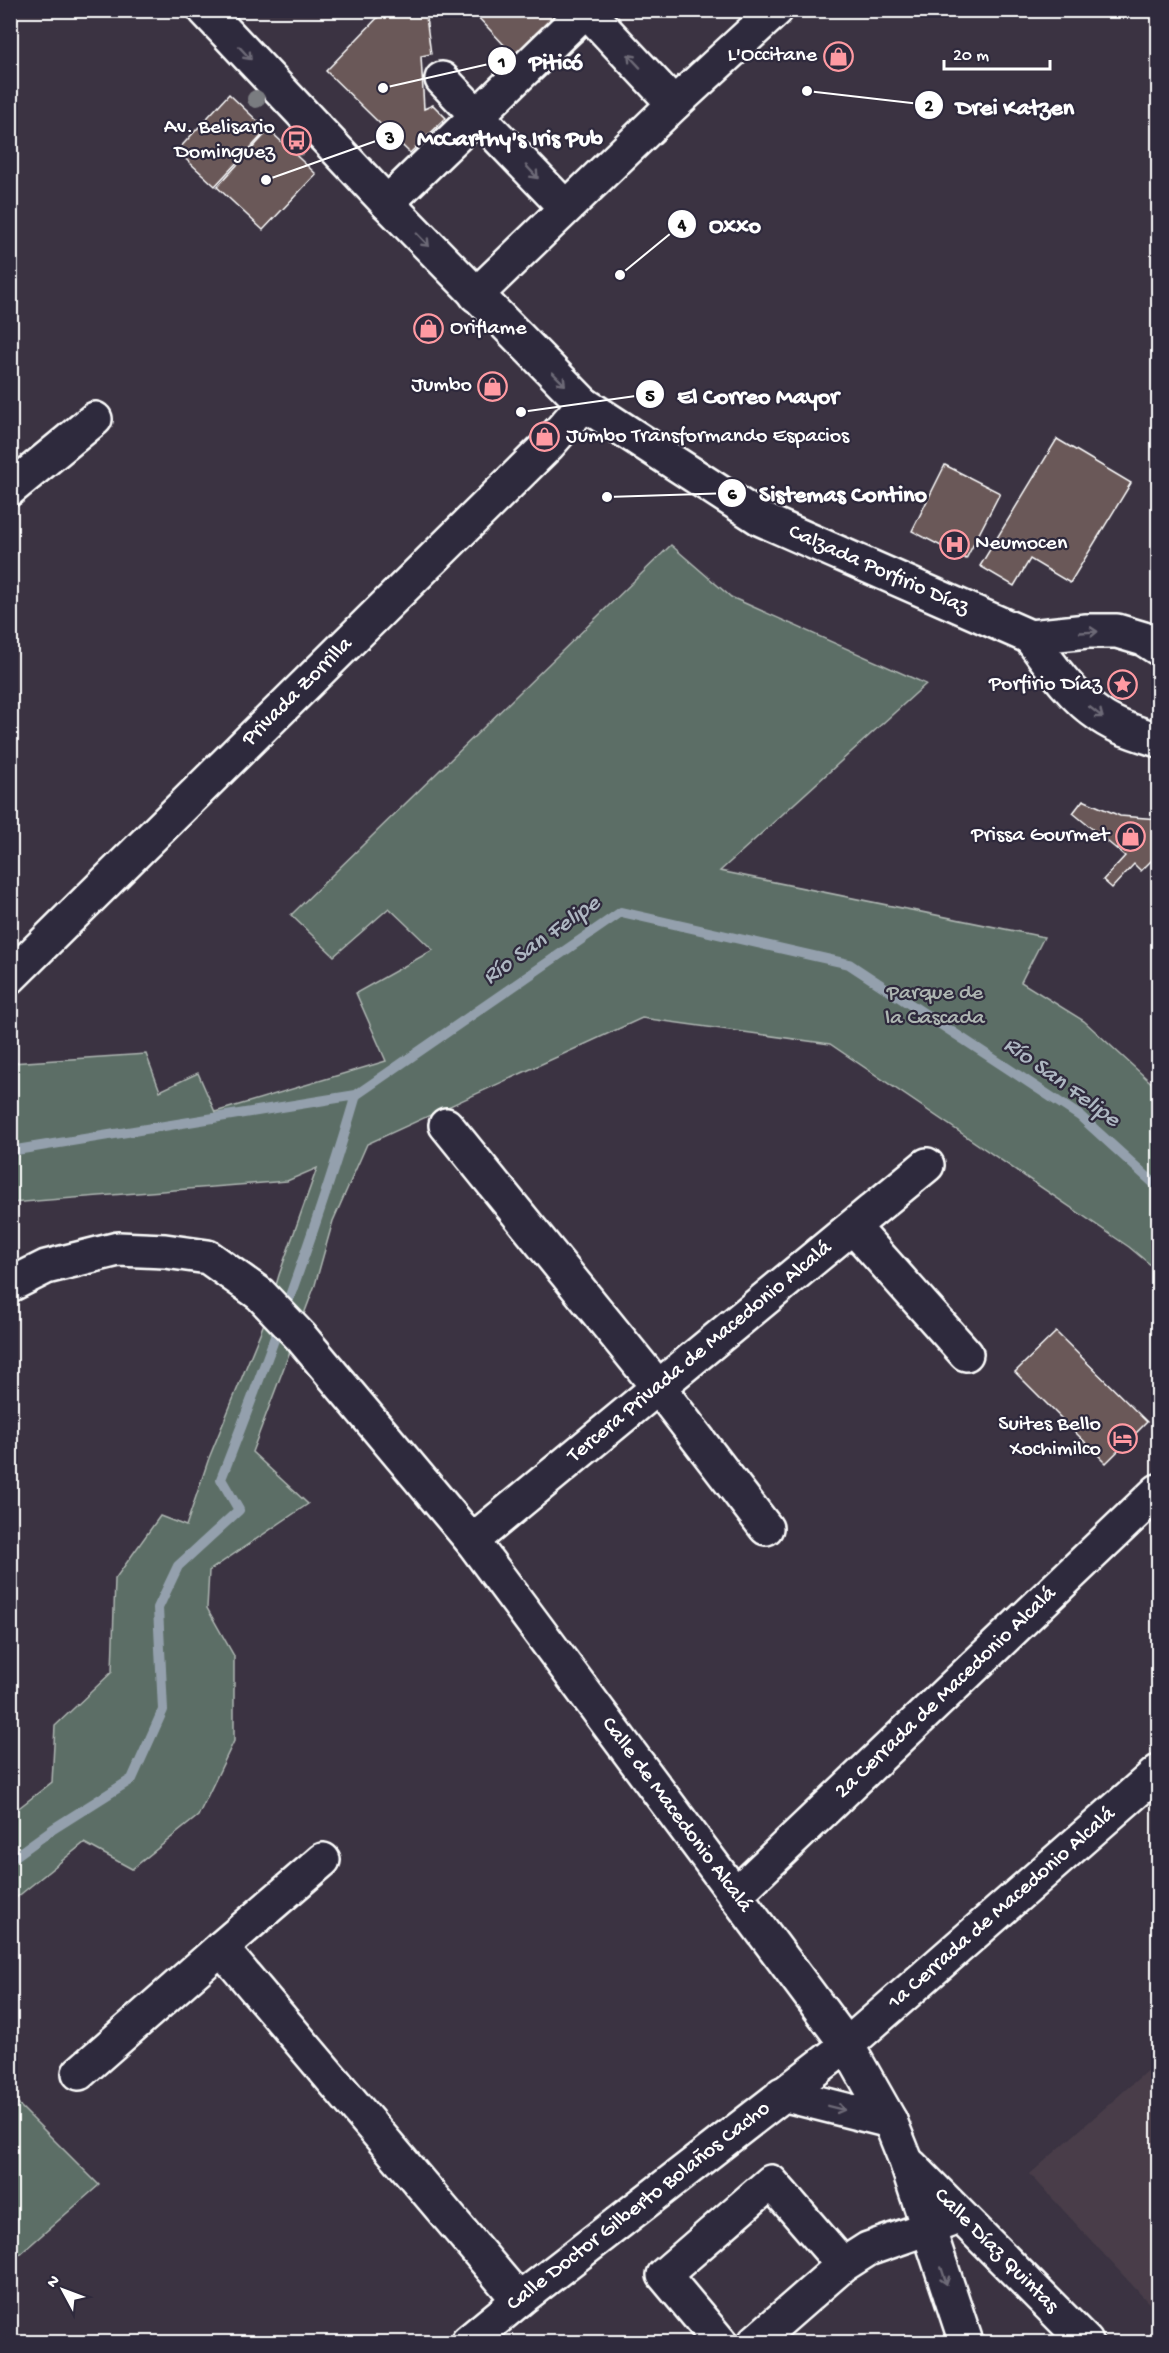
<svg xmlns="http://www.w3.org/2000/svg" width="1169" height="2353" font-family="'Gochi Hand',sans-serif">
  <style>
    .built { fill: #493e49 }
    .green { fill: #5c6e66; stroke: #aeb6b2; stroke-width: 1.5 }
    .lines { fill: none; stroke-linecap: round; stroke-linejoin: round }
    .stream { stroke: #94a0ad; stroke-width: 10 }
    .building { fill: #6a5858; stroke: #fff; stroke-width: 1.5 }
    .minor-casing { stroke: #fff; stroke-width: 38 }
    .major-casing { stroke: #fff; stroke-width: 38 }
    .minor { stroke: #2f2a3d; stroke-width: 33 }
    .major { stroke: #2f2a3d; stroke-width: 33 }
    .tree { fill: #7a7b80 }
    .oneway { stroke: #6d6a77 }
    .labels { text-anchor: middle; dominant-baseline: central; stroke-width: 4.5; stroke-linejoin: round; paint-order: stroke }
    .poi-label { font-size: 22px; fill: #fff; stroke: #2f2a3d; text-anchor: end }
    .street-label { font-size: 22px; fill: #fff; stroke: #2f2a3d }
    .park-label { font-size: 22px; fill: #aeb6b2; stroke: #2f2a3d }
    .water-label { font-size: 24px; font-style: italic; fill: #aeb7c2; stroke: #2f2a3d }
    .leader { fill: none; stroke: #fff; stroke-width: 2 }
    .callout-dot { fill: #fff; stroke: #2f2a3d; stroke-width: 2 }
    .mark-label { font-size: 18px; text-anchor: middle; font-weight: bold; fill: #111 }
    .callout-label { font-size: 24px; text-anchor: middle; font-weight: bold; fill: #fff; stroke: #2f2a3d; stroke-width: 4.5; stroke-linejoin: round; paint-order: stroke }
  </style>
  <rect width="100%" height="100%" fill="#3b3342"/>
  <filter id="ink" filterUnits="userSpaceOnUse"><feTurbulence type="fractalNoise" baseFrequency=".0167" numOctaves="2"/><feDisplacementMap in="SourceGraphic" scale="12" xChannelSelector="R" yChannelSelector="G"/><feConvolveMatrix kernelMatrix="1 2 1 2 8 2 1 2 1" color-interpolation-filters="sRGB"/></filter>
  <g filter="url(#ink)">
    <path class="built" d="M1158 2061V2313L1030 2174Z"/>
    <path class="green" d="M671 545 731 597 926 684 720 871 1044 937 1021 982 1084 1021 1158 1089V1271L1129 1247 830 1044 642 1018 367 1144 333 1221 315 1285 252 1452 308 1504 209 1571 207 1608 234 1656V1741L198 1816 132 1869 84 1843 11 1902V1814L52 1782 55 1726 112 1672 115 1579 160 1516 186 1526 209 1458 267 1316 279 1275 317 1168 287 1181 11 1203V1063L146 1054 160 1091 198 1073 215 1112 386 1061 356 993 433 950 389 908 334 956 291 915Z
      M11 2097 99 2185 11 2262H10Z"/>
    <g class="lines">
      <path class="stream" d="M10 1151 356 1095 621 912 849 964 1080 1116 1158 1187
        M10 1860 53 1829 132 1779 163 1710 158 1608 178 1566 239 1510 221 1479C270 1353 318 1225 356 1095"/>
    </g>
    <path class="building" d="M385 10H425L431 54 421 56 424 109 433 105 446 118 410 153 326 71Z
      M478 10H593L603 21 539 82 475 14Z
      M229 94 267 130 215 186 177 151Z
      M269 130 316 174 263 230 217 187Z
      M1057 439 1131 483 1070 583 1030 559 1014 586 980 566Z
      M945 465 1000 493 966 559 912 531Z
      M1083 800 1120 816 1158 819V854L1141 871 1134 864 1112 888 1103 880 1125 856 1073 813Z
      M1056 1332 1147 1422 1106 1463 1015 1372Z"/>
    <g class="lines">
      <defs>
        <g id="minor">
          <path d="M586 10 674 104"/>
          <path d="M442 79 565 207"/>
          <path d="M387 203 586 10"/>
          <path d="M476 295 674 104 776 10"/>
          <path d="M10 489 95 419"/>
          <path id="s1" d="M10 977 548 445 584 404"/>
          <path d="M446 1125 658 1387 766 1528"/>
          <path d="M853 1227 966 1354"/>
          <path id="s2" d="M10 1285 46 1267 118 1249 165 1251 208 1257 260 1294 300 1336 472 1541 847 2045 890 2121 906 2161 966 2342"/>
          <path id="s3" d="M472 1541 927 1165"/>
          <path id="s4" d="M735 1895 1158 1491"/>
          <path d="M221 1948 323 1860"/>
          <path d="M79 2073 221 1948 519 2300"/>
          <path d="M782 2094 890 2121"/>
          <path id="s5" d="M911 2166 1086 2342"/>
          <path id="s6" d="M468 2342 519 2300 847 2045 1158 1772"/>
          <path d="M720 2342 664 2275 771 2182 843 2265"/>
          <path d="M755 2342 843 2265 868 2249 948 2221"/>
        </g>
        <g id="major">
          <path id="s7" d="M205 10 387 203 584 404 761 519 1030 637 1087 631H1117L1144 639 1158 648"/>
          <path d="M1030 637C1051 666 1072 697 1102 717 1118 728 1140 734 1158 740"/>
        </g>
      </defs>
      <use href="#minor" class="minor-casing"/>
      <use href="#major" class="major-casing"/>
      <use href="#minor" class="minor"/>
      <use href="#major" class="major"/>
    </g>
    <g class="tree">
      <circle cx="256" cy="99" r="9"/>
      <circle cx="299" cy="147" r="9"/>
    </g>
    <defs><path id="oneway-shaft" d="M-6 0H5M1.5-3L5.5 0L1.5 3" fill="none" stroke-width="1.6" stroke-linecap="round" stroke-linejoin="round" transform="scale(1.5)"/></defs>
    <g class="oneway">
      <use href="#oneway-shaft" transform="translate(245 53) rotate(47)"/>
      <use href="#oneway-shaft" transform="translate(634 61) rotate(-133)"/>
      <use href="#oneway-shaft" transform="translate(532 172) rotate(47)"/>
      <use href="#oneway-shaft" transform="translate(423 240) rotate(46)"/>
      <use href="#oneway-shaft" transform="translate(559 379) rotate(45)"/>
      <use href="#oneway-shaft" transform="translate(1089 632) rotate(-3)"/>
      <use href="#oneway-shaft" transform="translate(1096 712) rotate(38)"/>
      <use href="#oneway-shaft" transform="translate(836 2108) rotate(14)"/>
      <use href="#oneway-shaft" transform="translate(944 2276) rotate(72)"/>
    </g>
  </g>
  <defs>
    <symbol id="shop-ring" viewBox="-11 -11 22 22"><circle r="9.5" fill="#2f2a3d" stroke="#ff9aa2" stroke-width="1.5"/><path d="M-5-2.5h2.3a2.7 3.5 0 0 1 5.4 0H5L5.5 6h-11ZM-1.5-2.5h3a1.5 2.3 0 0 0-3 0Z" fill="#ff9aa2"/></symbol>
    <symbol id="bus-ring" viewBox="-11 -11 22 22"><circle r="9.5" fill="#2f2a3d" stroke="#ff9aa2" stroke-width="1.5"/><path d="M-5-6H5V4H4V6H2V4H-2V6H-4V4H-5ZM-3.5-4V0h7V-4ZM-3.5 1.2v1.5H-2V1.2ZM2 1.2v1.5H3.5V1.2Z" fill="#ff9aa2"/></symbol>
    <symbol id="hospital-ring" viewBox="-11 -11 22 22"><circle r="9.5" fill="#2f2a3d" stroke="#ff9aa2" stroke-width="1.5"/><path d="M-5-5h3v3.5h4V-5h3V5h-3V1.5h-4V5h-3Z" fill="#ff9aa2"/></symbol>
    <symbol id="sight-ring" viewBox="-11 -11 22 22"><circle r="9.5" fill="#2f2a3d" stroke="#ff9aa2" stroke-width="1.5"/><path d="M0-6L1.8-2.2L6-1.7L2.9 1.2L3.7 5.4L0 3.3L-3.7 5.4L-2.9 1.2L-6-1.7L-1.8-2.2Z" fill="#ff9aa2"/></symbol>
    <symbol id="hotel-ring" viewBox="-11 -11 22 22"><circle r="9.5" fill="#2f2a3d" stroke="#ff9aa2" stroke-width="1.5"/><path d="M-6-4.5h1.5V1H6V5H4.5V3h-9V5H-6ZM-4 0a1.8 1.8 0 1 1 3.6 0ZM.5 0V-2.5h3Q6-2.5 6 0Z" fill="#ff9aa2"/></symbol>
  </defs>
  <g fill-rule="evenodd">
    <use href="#shop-ring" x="822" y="40" width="33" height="33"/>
    <use href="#bus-ring" x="280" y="124" width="33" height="33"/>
    <use href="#shop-ring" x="412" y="312" width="33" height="33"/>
    <use href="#shop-ring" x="476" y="370" width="33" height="33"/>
    <use href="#shop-ring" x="528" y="420" width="33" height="33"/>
    <use href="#hospital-ring" x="938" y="528" width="33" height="33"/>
    <use href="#sight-ring" x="1106" y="668" width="33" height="33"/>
    <use href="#shop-ring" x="1114" y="820" width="33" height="33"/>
    <use href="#hotel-ring" x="1106" y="1422" width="33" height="33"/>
  </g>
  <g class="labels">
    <g class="poi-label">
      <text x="817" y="56">L'Occitane</text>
      <text x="275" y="128">Av. Belisario<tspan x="275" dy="25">Dominguez</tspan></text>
      <text x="450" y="329" text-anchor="start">Oriflame</text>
      <text x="472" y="386">Jumbo</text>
      <text x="566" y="437" text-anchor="start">Jumbo Transformando Espacios</text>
      <text x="975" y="544" text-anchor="start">Neumocen</text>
      <text x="1102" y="685">Porfirio Díaz</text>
      <text x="1109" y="836">Prissa Gourmet</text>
      <text x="1101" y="1425">Suites Bello<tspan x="1101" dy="25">Xochimilco</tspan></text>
    </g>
    <g class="street-label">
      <text stroke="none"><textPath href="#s7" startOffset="886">Calzada Porfirio Díaz</textPath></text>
      <text stroke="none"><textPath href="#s1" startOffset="405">Privada Zorrilla</textPath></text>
      <text stroke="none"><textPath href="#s3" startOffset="296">Tercera Privada de Macedonio Alcalá</textPath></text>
      <text stroke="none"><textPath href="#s4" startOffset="292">2a Cerrada de Macedonio Alcalá</textPath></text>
      <text stroke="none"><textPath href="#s2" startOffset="936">Calle de Macedonio Alcalá</textPath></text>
      <text stroke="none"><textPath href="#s6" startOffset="688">1a Cerrada de Macedonio Alcalá</textPath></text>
      <text stroke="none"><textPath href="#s6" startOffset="218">Calle Doctor Gilberto Bolaños Cacho</textPath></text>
      <text stroke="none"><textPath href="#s5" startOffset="120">Calle Díaz Quintas</textPath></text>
    </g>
    <g class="park-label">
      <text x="935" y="994">Parque de<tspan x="935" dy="25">la Cascada</tspan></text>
    </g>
    <g class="water-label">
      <text transform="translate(542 941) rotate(-35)">Río San Felipe</text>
      <text transform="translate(1061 1083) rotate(36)">Río San Felipe</text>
    </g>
  </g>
  <path class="leader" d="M383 88L502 61M807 91L929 105M266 180L390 136M620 275L682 224M521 412L650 394M607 497L732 493"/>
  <g class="callout-dot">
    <circle cx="383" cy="88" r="6"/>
    <circle cx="807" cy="91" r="6"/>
    <circle cx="266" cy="180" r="6"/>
    <circle cx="620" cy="275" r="6"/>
    <circle cx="521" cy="412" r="6"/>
    <circle cx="607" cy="497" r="6"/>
    <circle cx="502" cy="61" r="15"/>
    <circle cx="929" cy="105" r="15"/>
    <circle cx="390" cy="136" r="15"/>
    <circle cx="682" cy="224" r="15"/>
    <circle cx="650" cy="394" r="15"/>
    <circle cx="732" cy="493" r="15"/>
  </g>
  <g class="mark-label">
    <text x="502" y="67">1</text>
    <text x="929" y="111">2</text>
    <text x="390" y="143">3</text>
    <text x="682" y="230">4</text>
    <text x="650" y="401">5</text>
    <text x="732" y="499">6</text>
  </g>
  <g class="callout-label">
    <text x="556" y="69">Piticó</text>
    <text x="1015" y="114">Drei Katzen</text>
    <text x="510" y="145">McCarthy's Iris Pub</text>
    <text x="735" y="232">Oxxo</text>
    <text x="758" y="403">El Correo Mayor</text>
    <text x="843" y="501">Sistemas Contino</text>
  </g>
  <rect width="1169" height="2353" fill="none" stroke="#2f2a3d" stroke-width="36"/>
  <rect x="18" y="18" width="1133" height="2317" fill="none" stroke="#fff" stroke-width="2" filter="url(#ink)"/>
  <g transform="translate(63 2290) rotate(311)" stroke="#2f2a3d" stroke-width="4.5" paint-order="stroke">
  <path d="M0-4.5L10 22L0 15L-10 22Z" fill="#ffffff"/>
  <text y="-9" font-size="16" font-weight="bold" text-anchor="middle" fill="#ffffff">N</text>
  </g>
  <path d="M944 60v9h106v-9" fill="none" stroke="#ffffff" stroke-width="3"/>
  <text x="953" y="60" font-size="18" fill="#ffffff" stroke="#2f2a3d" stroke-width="4.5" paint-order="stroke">20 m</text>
</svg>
